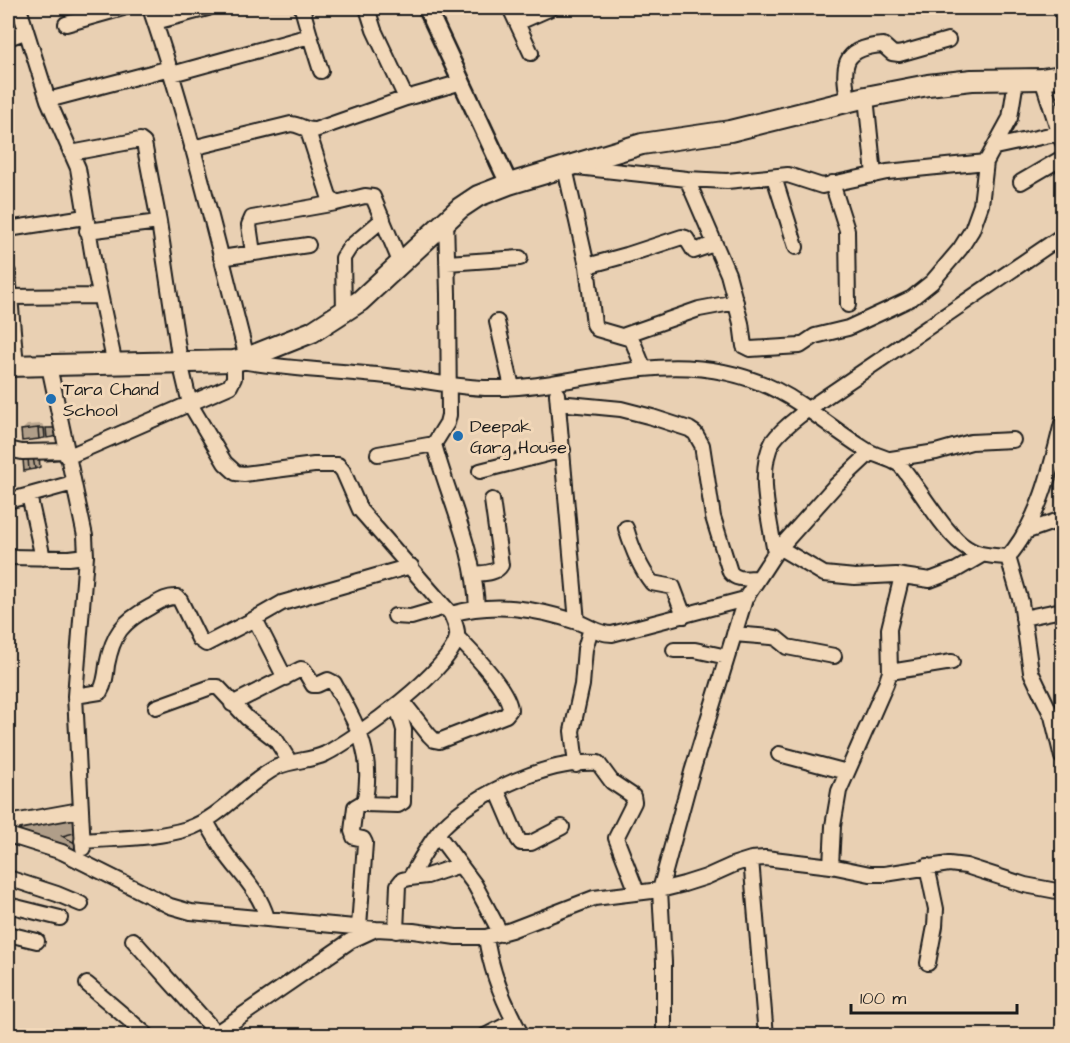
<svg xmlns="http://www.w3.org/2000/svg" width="1070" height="1043" font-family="'Architects Daughter',sans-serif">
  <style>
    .shadow { fill: #0003 }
    .building { fill: #b09e89; stroke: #1c1c1c; stroke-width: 1.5 }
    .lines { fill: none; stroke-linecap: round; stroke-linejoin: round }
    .minor-casing { stroke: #1c1c1c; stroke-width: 18 }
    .tertiary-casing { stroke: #1c1c1c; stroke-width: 21 }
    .secondary-casing { stroke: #1c1c1c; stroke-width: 24 }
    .minor { stroke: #f2d8b9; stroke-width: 14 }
    .tertiary { stroke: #f2d8b9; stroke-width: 16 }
    .secondary { stroke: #f2d8b9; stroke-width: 20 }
    .poi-dot { fill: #1f6fb2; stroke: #f2d8b9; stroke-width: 2 }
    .labels { text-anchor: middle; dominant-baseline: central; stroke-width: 6; stroke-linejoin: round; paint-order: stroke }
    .poi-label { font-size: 18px; fill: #1c1c1c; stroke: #f2d8b9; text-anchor: start }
  </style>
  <rect width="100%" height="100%" fill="#e9d0b3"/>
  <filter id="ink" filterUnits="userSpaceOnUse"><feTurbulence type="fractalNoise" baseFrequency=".0167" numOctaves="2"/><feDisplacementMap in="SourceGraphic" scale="12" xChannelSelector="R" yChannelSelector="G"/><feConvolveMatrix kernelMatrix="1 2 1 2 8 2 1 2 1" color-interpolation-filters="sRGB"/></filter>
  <g filter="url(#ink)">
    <path class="shadow" d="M42 424 46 430 50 427 59 426 44 437 22 430 27 425Z
      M65 456 63 458 41 460 39 466 24 459Z
      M84 810 81 842 73 850 22 831Z"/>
    <path class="building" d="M38 428 39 439 22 441 21 430Z
      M38 428H44L45 438 39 439Z
      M46 428H58L59 436 47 438Z
      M64 454V459L45 461 44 456Z
      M33 457H39L40 467 35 469Z
      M33 457 35 469 29 470 28 458Z
      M28 458 29 470 24 471 23 459Z
      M76 817 78 832 62 836 77 844 73 852 20 832V823Z"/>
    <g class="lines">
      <defs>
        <path id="minor" d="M19 8 48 100 78 168 95 270 115 365
          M150 8C189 122 217 241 247 358
          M367 8 374 30 406 98
          M510 8 531 53
          M155 22 208 8
          M517 23 551 8
          M66 24 123 8
          M310 36 321 71
          M8 38 25 32
          M172 74 310 36 302 8
          M1042 79 1062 141
          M866 97 874 175
          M48 100 170 68
          M848 101C843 67 840 48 883 45L892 53 899 54 948 40
          M308 131 329 196 336 203 365 196 373 197 401 264
          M995 147 1059 133
          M192 148 291 124C301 125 306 131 315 130L406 98 462 82
          M71 153 140 140 144 143 159 222 180 362 190 404 225 463 236 473 244 474 314 465H338L343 471 360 510 451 614C454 621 458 629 457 636 453 669 355 739 325 754 310 761 292 760 277 767 244 784 223 817 187 829 154 839 116 838 82 841
          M577 167 687 179 727 181 788 175 822 186 887 172 986 162 1010 118 1016 80
          M565 168 587 266 594 324 597 329 628 338 633 342 644 369
          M774 177 796 247
          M687 179 728 274 741 323 744 346 750 349 800 346 815 336 848 328 889 309 912 298 932 282 960 249 972 230 981 205 986 162
          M1021 182 1062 158
          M832 183 847 230 848 305
          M446 219 448 294 449 415 447 423 434 444C449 500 475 550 477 609
          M8 229 85 217
          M87 231 159 222
          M253 253 249 225 252 218 336 203
          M221 258 308 245
          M447 263 520 258
          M587 266 627 255 682 237 686 238 694 251 714 244
          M8 273 16 366
          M10 297 100 296
          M344 312 343 258 350 247 383 219
          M497 322 512 387
          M625 335 699 309 736 302
          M241 361C292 370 344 371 395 377 426 380 458 388 490 388 541 389 592 374 643 369 699 363 753 372 800 404 821 418 841 434 863 448 874 456 888 457 900 465 918 486 946 536 967 548 979 556 994 556 1008 557L1021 602 1031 672 1052 716 1062 757
          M49 366 85 536 86 556 75 696 83 848
          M557 394 577 622
          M558 403 621 409 652 417 689 429 695 433 702 445 713 517 730 572C737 581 747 578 757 578
          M8 449 22 452 66 451
          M378 454 434 444
          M67 457 230 386 234 378V361
          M891 459 936 452 971 442 1013 440
          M480 471 563 450
          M29 495 43 558
          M8 501 73 483
          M626 528C632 548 639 567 652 583L673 587 684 616
          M1025 532 1062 519
          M780 548 824 574 855 577 896 575 930 580 956 570 982 555
          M775 553C770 522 756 470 773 441 782 428 796 419 808 409L1062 236
          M8 557 69 558 86 556
          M1008 557C1039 521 1051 469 1062 423
          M474 574C483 573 496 574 501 565L492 500
          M451 614C494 602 535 608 577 622 590 626 598 634 612 634L745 599
          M395 616 411 617 445 607
          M1023 618 1062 610
          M255 619 285 678
          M734 634 771 637 776 638 787 647 834 656
          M674 650H695L727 657
          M890 672 952 662
          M75 696 100 692C105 684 106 674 107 665 113 634 122 622 150 607 159 602 167 596 177 597L180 600 199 639 206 644 247 623 282 603 411 566
          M403 702 429 735 434 740 439 741 506 715 510 710C510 691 471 651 457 637
          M232 704 301 669 304 670 313 685H317L328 680 334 683C357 726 375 753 364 804H360L355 807 352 831 354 837 363 839 365 843 359 927
          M156 707 211 687H218L247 718 276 740 290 762
          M779 754 847 772
          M576 765 572 731 582 685 585 649 591 628
          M497 790 518 839 521 843H531L562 827
          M364 804 398 805 403 802 404 730 397 706
          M206 821C212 832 219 844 226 854 242 876 259 891 267 918
          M8 823 80 810
          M437 834 475 885 501 934
          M8 835 62 852 170 906 191 912 376 929 413 931 456 937H486L511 930 594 898 660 890 684 884 706 877 735 864 751 859 765 858 831 866 870 874H885L949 864 966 866 1025 885 1062 892
          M751 859 766 1036
          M831 866 833 826 839 791 886 684 890 672 889 629 902 576
          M927 866 936 909 935 926 928 963
          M8 878 57 894 81 904
          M410 878 427 876 460 865
          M8 905 60 918
          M396 931 398 885 402 880 410 878C420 861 429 842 443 827 478 792 549 760 598 763L612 782 633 796 634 802 616 838 637 892
          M8 934 37 941
          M486 937C491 973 504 1004 522 1036
          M133 940 219 1036
          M87 984 148 1036
          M212 1036 350 941 376 929
          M485 1036 514 1021
          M664 1036V962L660 890 692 772 745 599 775 553 834 487 870 453"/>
        <path id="tertiary" d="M427 8 509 184"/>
        <path id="secondary" d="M8 366 234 361 247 358 312 332 360 301 460 208 478 196 509 184 642 144 730 131 866 97 928 85 972 80 1042 79 1062 76"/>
      </defs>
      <use href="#minor" class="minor-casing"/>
      <use href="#tertiary" class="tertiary-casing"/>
      <use href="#secondary" class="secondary-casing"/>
      <use href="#minor" class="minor"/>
      <use href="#tertiary" class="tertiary"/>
      <use href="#secondary" class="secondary"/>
    </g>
  </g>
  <g class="poi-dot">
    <circle cx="51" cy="399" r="6"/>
    <circle cx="458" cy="436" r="6"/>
  </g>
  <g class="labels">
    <g class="poi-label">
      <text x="63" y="389">Tara Chand<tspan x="63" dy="21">School</tspan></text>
      <text x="470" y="426">Deepak<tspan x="470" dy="21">Garg House</tspan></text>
    </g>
  </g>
  <rect width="1070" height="1043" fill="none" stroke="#f2d8b9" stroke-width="30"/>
  <rect x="15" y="15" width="1040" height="1013" fill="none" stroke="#1c1c1c" stroke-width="2" filter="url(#ink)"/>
  <path d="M851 1004v9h166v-9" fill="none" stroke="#1c1c1c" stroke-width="3"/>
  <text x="860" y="1004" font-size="18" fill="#1c1c1c" stroke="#f2d8b9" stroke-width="4.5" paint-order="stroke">100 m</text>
</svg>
